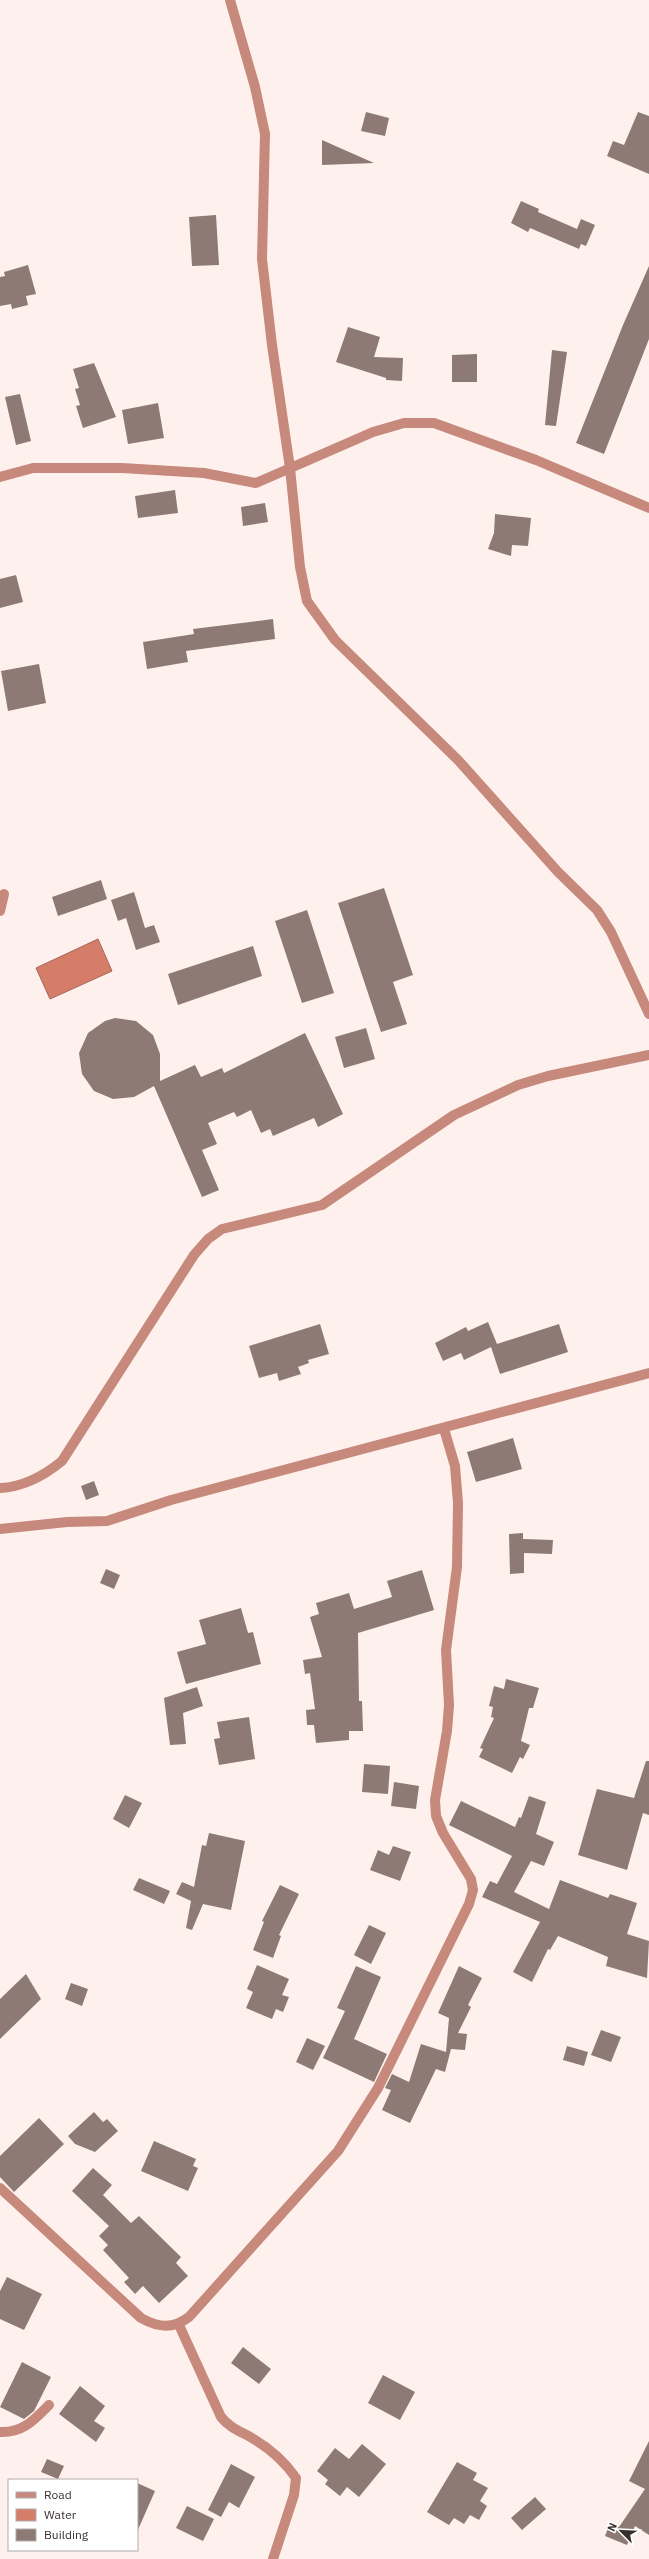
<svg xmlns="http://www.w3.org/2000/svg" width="649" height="2559" font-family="'IBM Plex Sans',sans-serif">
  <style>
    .water { fill: #d57d69; stroke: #a66657 }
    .building { fill: #8d7a75 }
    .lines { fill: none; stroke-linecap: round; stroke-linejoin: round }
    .minor { stroke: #c6897b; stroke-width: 10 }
    .tertiary { stroke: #c6897b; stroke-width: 10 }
  </style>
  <rect width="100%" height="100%" fill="#fef1ed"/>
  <path class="water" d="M98 939 112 971 50 999 36 968Z"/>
  <path class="building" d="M366 112 389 118 385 136 361 131Z
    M638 112 649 116V174L607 156 613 141 624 145Z
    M322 140 374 163 322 165Z
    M521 201 539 209 538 212 577 229 581 219 595 225 586 246 581 244 579 249 530 228 528 232 511 223Z
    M216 215 219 265 192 266 189 217Z
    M28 265 36 294 26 296 28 305 12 309 11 304 0 306V277L5 276 4 272Z
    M649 266V339L604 454 576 443 623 325Z
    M348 327 380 337 374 357 403 358 402 381 386 380V378L336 362Z
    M552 350 567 352 556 426 545 425Z
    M477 354V382H452V355Z
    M94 363 116 417 83 428 76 406 80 405 75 389 79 388 73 369Z
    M20 394 31 441 16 445 5 397Z
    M158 403 164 438 128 444 122 410Z
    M175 490 178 513 138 518 135 496Z
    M265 503 268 522 243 526 241 507Z
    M495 514 531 518 528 546 512 545 511 556 488 549 494 533Z
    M16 575 23 602 0 608V579Z
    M273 619 275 639 186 651 188 662 147 669 143 642 194 634 193 629Z
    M39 664 46 703 8 711 1 671Z
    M101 880 107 899 58 916 52 897Z
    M384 888 413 975 393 982 407 1024 381 1032 338 903Z
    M134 892 145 928 154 925 160 942 136 950 126 918 118 921 111 900Z
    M307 910 334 993 302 1003 275 921Z
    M253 946 262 976 178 1005 168 974Z
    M115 1018 136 1021 153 1035 160 1054V1081L195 1065 201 1077 222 1068 224 1073 305 1033 343 1114 318 1127 314 1118 273 1136 270 1129 261 1133 251 1110 237 1117 234 1112 208 1123 217 1144 202 1150 219 1190 202 1197 154 1086 134 1097 113 1099 94 1091 82 1074 79 1053 88 1033 105 1021Z
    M366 1028 375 1059 344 1068 335 1037Z
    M488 1322 497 1344 559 1324 568 1352 500 1374 491 1347 464 1360 461 1353 443 1361 435 1343 466 1327 468 1331Z
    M320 1324 329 1354 308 1360 309 1363 298 1367 301 1374 279 1381 277 1373 259 1378 249 1346Z
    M513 1438 522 1469 476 1482 467 1452Z
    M94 1481 99 1495 86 1500 81 1486Z
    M523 1533V1539L553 1540 552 1554 524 1553V1573L510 1574 509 1534Z
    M106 1569 120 1575 114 1589 100 1583Z
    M422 1570 434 1610 358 1633 359 1701H362L363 1731H349V1740L316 1743 314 1725H307L306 1710 315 1709 310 1673 305 1674 303 1660 322 1657 310 1617 319 1614 316 1603 349 1593 354 1609 392 1597 387 1581Z
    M241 1608 248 1633 253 1632 261 1664 186 1684 177 1652 206 1644 199 1620Z
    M506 1679 539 1688 533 1708H529L521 1741 530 1745 523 1759 520 1757 512 1773 479 1757 483 1749 480 1748 494 1718 491 1717 493 1707 489 1706 494 1686 504 1689Z
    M197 1687 203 1706 183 1713 186 1744 170 1745 164 1698Z
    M249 1717 255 1759 219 1765 214 1739 220 1738 217 1722Z
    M646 1761H649V1815L643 1813 627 1870 578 1855 597 1789 634 1798Z
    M364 1764 390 1766 388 1794 362 1792Z
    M394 1782 419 1786 416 1809 391 1806Z
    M125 1795 142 1803 129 1828 113 1819Z
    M529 1796 546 1802 536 1834 554 1842 544 1866 531 1861 514 1892 549 1909 560 1880 608 1898 610 1894 637 1903 627 1934 649 1941 647 1978 606 1966 608 1957 558 1936 550 1950 548 1949 532 1982 513 1972 540 1922 482 1897 490 1881 497 1884 512 1856 449 1825 461 1801 515 1827 519 1817 521 1818Z
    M209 1833 245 1841 231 1910 203 1904 192 1930 186 1928 191 1901 176 1894 182 1882 194 1887 202 1845 206 1846Z
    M393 1846 411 1852 400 1881 370 1870 378 1850 389 1855Z
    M139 1878 170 1891 164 1904 133 1890Z
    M280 1885 299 1894 279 1935 281 1936 273 1958 253 1950 264 1922 262 1921Z
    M369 1925 386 1933 371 1964 354 1955Z
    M257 1965 289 1979 282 1995 289 1997 283 2012 276 2009 272 2019 246 2008 253 1992 247 1989Z
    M356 1966 381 1977 354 2039 387 2054 374 2082 323 2058 345 2011 337 2008Z
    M459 1966 482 1978 468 2005 471 2007 458 2033 467 2034 465 2050 451 2049 445 2072 436 2069 410 2123 382 2110 391 2090 385 2088 392 2074 409 2082 421 2044 446 2052 449 2018 438 2013Z
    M26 1974 41 1999 0 2039V1999Z
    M71 1983 88 1989 82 2006 65 1999Z
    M601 2030 621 2037 611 2062 591 2055Z
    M307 2038 325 2046 313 2070 296 2062Z
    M567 2046 588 2052 584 2066 563 2060Z
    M94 2112 103 2122 107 2119 118 2131 95 2152 75 2144 68 2136Z
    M39 2118 64 2144 14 2192 0 2177V2156Z
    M154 2141 196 2159 193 2166 198 2168 188 2191 141 2171Z
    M93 2168 112 2185 103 2195 131 2223 139 2216 181 2257 176 2263 188 2276 159 2303 143 2286 135 2294 124 2282 129 2278 103 2250 108 2245 99 2236 109 2226 72 2191Z
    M7 2277 42 2294 24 2330 0 2319V2291Z
    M243 2347 271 2369 259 2384 231 2363Z
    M22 2362 51 2377 34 2411 24 2419 0 2407Z
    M383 2375 415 2392 400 2420 368 2403Z
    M80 2386 105 2406 94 2421 105 2428 96 2442 59 2414Z
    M649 2441V2535L635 2526 627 2545 605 2536 610 2523 619 2527 645 2489 629 2481Z
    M362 2444 386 2464 359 2497 347 2487 340 2496 325 2484 328 2480 317 2471 335 2448 349 2459Z
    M47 2459 64 2466 58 2479 41 2472Z
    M457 2462 477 2473 473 2480 488 2488 480 2501 487 2506 479 2520 470 2515 464 2524 454 2518 449 2525 427 2512Z
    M231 2464 255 2477 239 2508 229 2502 221 2517 208 2510Z
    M137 2483 155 2491 137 2532Z
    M535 2497 546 2509 522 2530 511 2518Z
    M187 2506 214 2519 203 2541 176 2528Z"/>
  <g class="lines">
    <path class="minor" d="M230 0 255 87 265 134 262 259 272 345 290 468 300 567 307 601 335 640 458 760 558 872 597 910 611 932 649 1014
      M0 477 33 468H122L204 473 256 483 373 432 404 423H434L536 460 649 508
      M0 911 4 894
      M0 1488C23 1487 45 1475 62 1461L194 1255 208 1239 222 1229 322 1205 454 1115 518 1085 548 1076 649 1055
      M0 2188 141 2318C159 2328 173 2329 189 2317L338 2151 378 2088 469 1904 473 1890 471 1879 443 1833 436 1816 435 1800 447 1731 449 1705 446 1650 457 1567 458 1503 455 1466 444 1429
      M179 2325 221 2417C230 2428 240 2431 252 2438 269 2448 285 2462 296 2478L294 2495 273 2559
      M0 2432C23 2433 34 2420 49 2405"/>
    <path class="tertiary" d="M0 1529 67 1522 107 1521 171 1500 649 1373"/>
  </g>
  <rect x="8" y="2479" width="130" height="72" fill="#ffffff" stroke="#afacab"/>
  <rect x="16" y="2492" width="20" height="6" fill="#c6897b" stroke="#afacab"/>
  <text x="44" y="2499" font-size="12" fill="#372f2d">Road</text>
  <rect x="16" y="2509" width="20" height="12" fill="#d57d69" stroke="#afacab"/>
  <text x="44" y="2519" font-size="12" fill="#372f2d">Water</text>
  <rect x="16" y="2529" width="20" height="12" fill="#8d7a75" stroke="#afacab"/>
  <text x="44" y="2539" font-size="12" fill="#372f2d">Building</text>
  <g transform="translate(621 2531) rotate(294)" stroke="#ffffff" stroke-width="3" paint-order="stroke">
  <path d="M0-3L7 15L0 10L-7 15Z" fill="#372f2d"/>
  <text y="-6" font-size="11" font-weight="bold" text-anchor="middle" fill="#372f2d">N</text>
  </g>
</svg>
